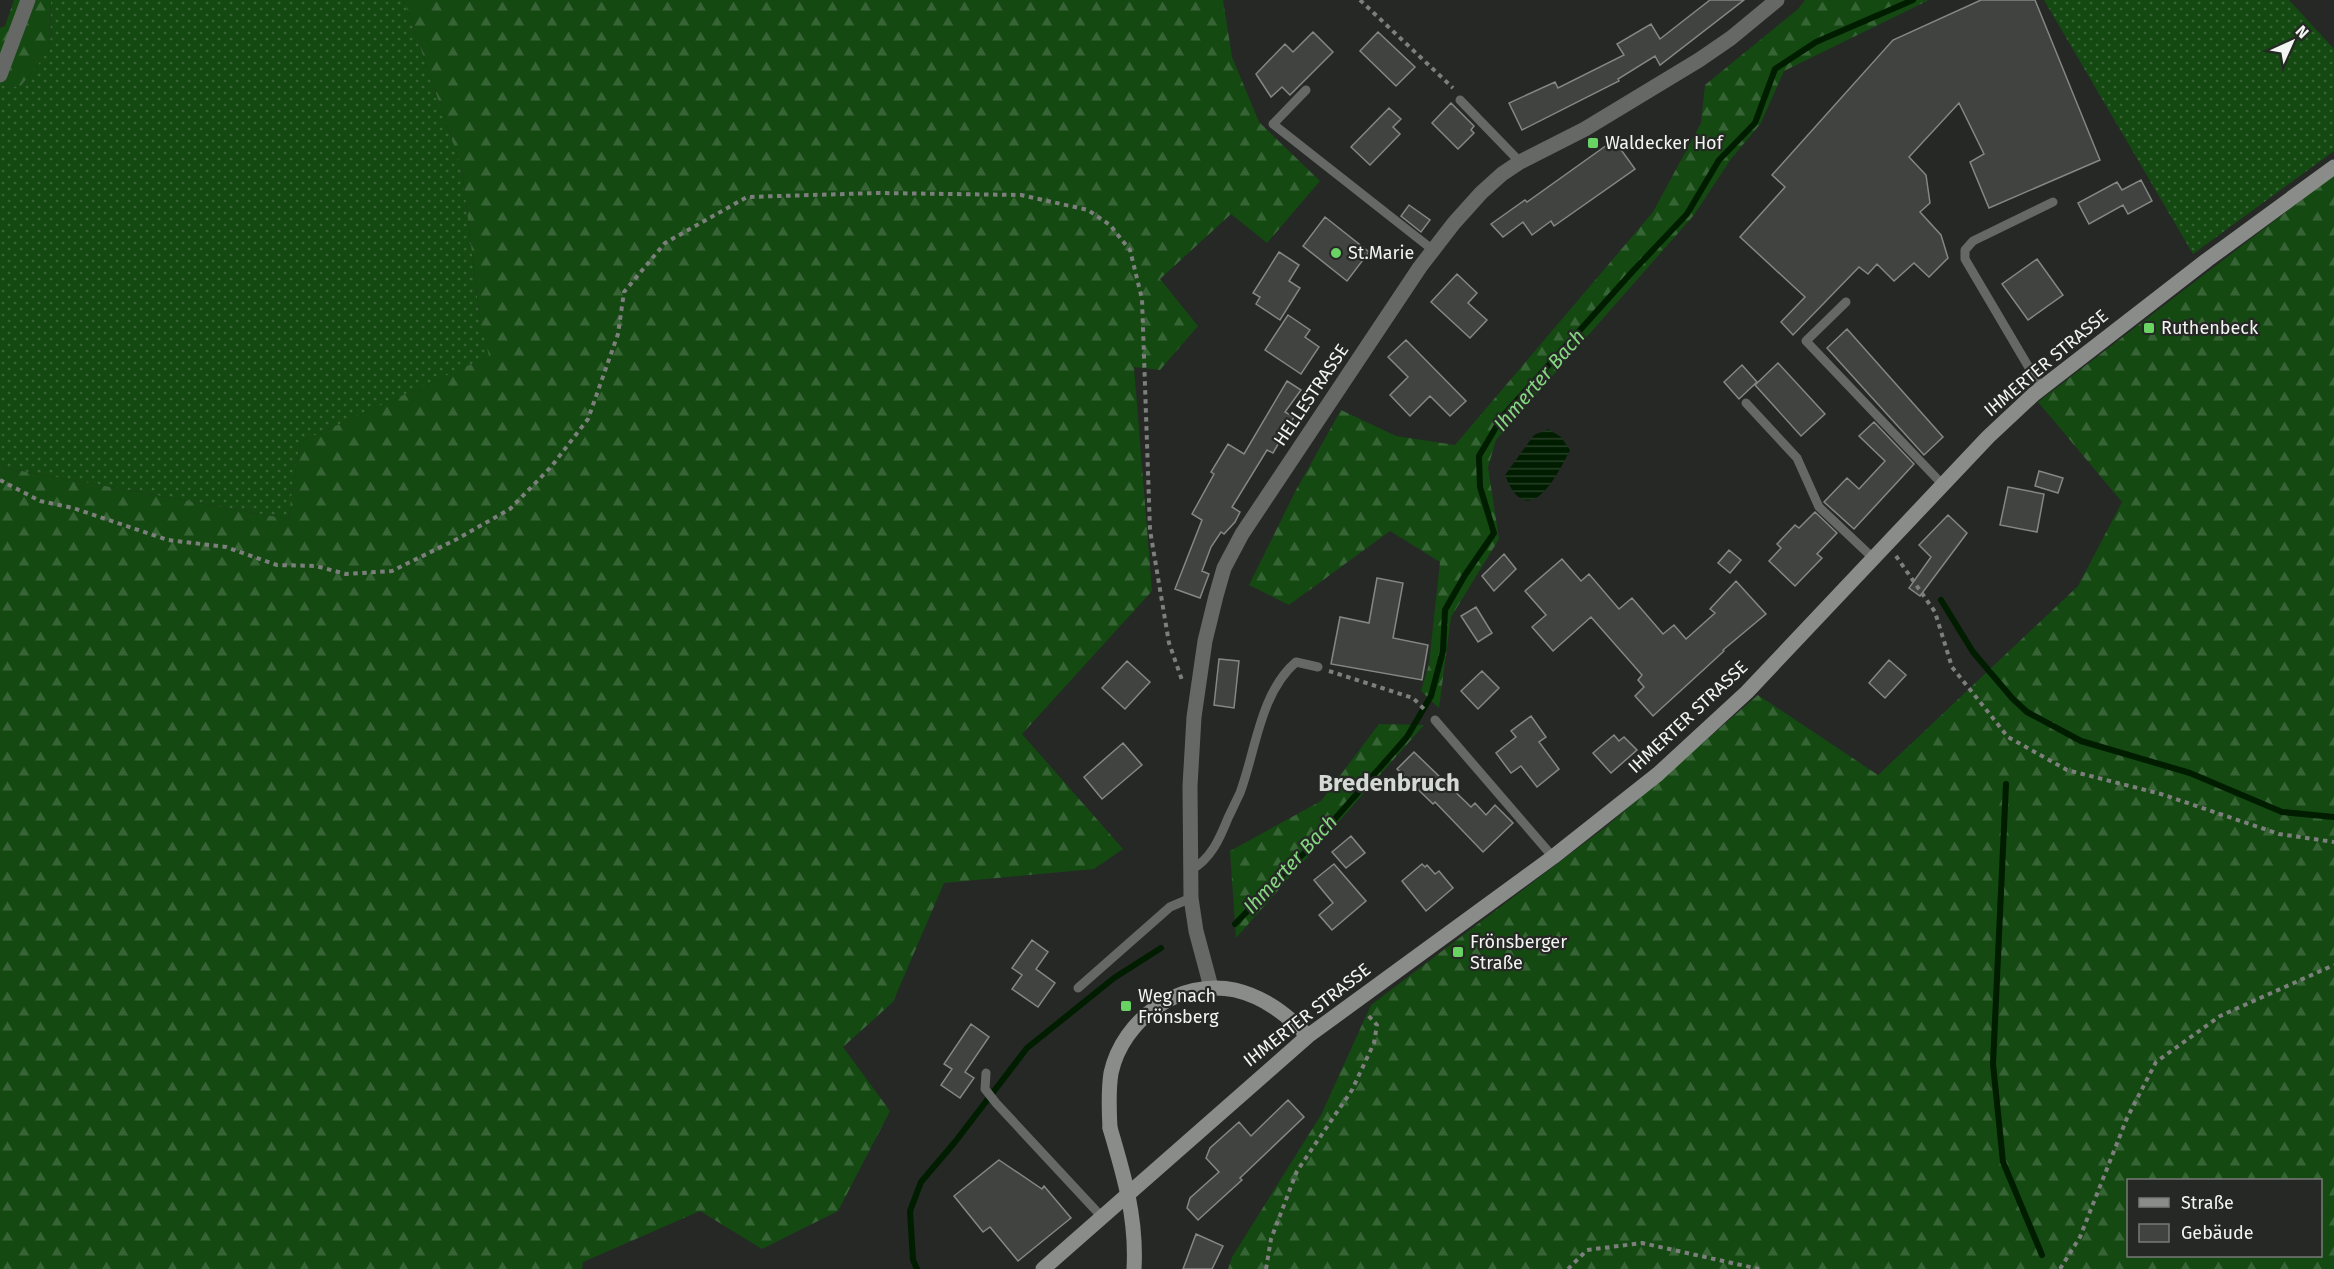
<svg xmlns="http://www.w3.org/2000/svg" width="2334" height="1269" font-family="'Fira Sans',sans-serif">
  <style>
    .grass { fill: url(#grass-dots) }
    .forest { fill: url(#forest-firs); fill-rule: evenodd }
    .water { fill: url(#water-rules) }
    .lines { fill: none; stroke-linecap: round; stroke-linejoin: round }
    .stream { stroke: #001d00; stroke-width: 6 }
    .building { fill: #404340; stroke: #848783; stroke-width: 1.5 }
    .path { stroke: #7d7f7d; stroke-width: 4; stroke-dasharray: 4.5 4.5; stroke-linecap: butt }
    .lane { stroke: #666866; stroke-width: 9 }
    .street { stroke: #666866; stroke-width: 15 }
    .secondary { stroke: #8a8c8a; stroke-width: 15 }
    .secondary-bridge { stroke: #8a8c8a; stroke-width: 15 }
    .poi-dot { fill: #69d464; stroke: #252825; stroke-width: 2 }
    .labels { text-anchor: middle; dominant-baseline: central; stroke-width: 4.5; stroke-linejoin: round; paint-order: stroke }
    .poi-label { font-size: 18px; fill: #f3f5f3; stroke: #252825; text-anchor: start }
    .street-label { font-size: 18px; fill: #f3f5f3; stroke: #252825 }
    .water-label { font-size: 20px; font-style: italic; fill: #85d880; stroke: #252825 }
    .district-label { font-size: 24px; font-weight: bold; fill: #d5d9d5; stroke: #252825 }
  </style>
  <defs>
    <pattern id="grass-dots" width="8" height="8" patternUnits="userSpaceOnUse" patternTransform="scale(1.5)"><rect width="8" height="8" fill="#144912"/><path d="M2 2h.1M6 6h.1" fill="none" stroke="#376435" stroke-width="1.8" stroke-linecap="round"/></pattern>
    <pattern id="forest-firs" width="22" height="20" patternUnits="userSpaceOnUse" patternTransform="scale(1.5)"><rect width="22" height="20" fill="#144912"/><path d="M5 1l3.5 6h-7zM16 11l3.5 6h-7z" fill="#376435"/></pattern>
    <pattern id="water-rules" width="6" height="5" patternUnits="userSpaceOnUse" patternTransform="scale(1.5)"><rect width="6" height="5" fill="#001d00"/><path d="M0 2.5h6" fill="none" stroke="#263e26"/></pattern>
  </defs>
  <rect width="100%" height="100%" fill="#252825"/>
  <path class="grass" d="M51 0H404L462 169 480 320 490 356 300 442 288 519 0 467V85L20 87 50 49Z
    M2044 0H2289L2334 49V151L2193 254Z"/>
  <path class="forest" d="M14 0H51L50 49 20 87 0 85V28L5 26Z
    M404 0H1223L1232 57 1259 122 1320 181 1267 243 1231 214 1160 279 1198 326 1160 370 1134 367 1152 591 1022 734 1123 849 1094 869 944 883 893 1002 843 1047 890 1111 838 1211 762 1249 700 1211 583 1262 582 1269H0V467L288 519 300 442 489 356 480 320 462 169Z
    M1805 0H1929L1784 71 1761 123 1731 159 1694 215 1496 440 1488 467 1499 539 1451 617 1439 708 1421 691 1429 664 1440 562 1390 531 1289 605 1249 585 1295 492 1341 410 1396 436 1455 445 1653 212 1701 123 1705 85 1798 9Z
    M2334 175V1269H1228L1232 1257 1321 1115 1371 1005 1607 826 1758 695 1878 775 2078 586 2122 502 2038 402ZM2128 1180H2320V1256H2128Z
    M1379 724 1424 725 1236 938 1230 851 1321 801Z"/>
  <path class="water" d="M1548 429 1561 437 1570 450C1556 478 1527 533 1505 475L1534 435Z"/>
  <g class="lines">
    <path class="stream" d="M1941 600 1973 652 2012 698 2027 712 2081 741 2190 773 2282 812 2334 817
      M2006 784 1993 1064 2003 1162 2042 1255
      M1235 924 1310 847 1407 737 1431 696 1443 651 1445 610 1465 575 1494 533 1480 487 1479 456 1502 417 1633 271 1687 214 1719 160 1755 123 1775 69 1816 42 1913 0
      M917 1269 913 1260 910 1211 921 1182 955 1142 1027 1048 1114 978 1161 948"/>
  </g>
  <path class="building" d="M1710 0H1744L1660 65 1655 56 1618 79 1619 81 1522 130 1509 103 1555 82 1558 88 1624 55 1617 44 1651 24 1660 39Z
    M1981 0H2035L2100 160 1989 208 1970 162 1984 154 1959 103 1909 157 1926 175 1930 203 1920 212 1941 235 1948 258 1929 277 1914 263 1894 281 1877 264 1868 274 1859 267 1793 335 1781 322 1805 297 1740 237 1785 187 1772 175 1893 40Z
    M1313 32 1333 52 1290 95 1282 87 1271 97 1256 74 1285 44 1293 52Z
    M1378 32 1415 67 1396 86 1360 51Z
    M1451 103 1474 126 1471 130 1474 133 1458 149 1432 123Z
    M1389 108 1401 119 1393 127 1400 134 1370 165 1351 147Z
    M1614 140 1635 169 1554 226 1551 221 1532 235 1523 222 1503 237 1491 224 1525 200 1527 202Z
    M2141 180 2152 201 2128 214 2123 205 2089 224 2078 203 2117 182 2122 190Z
    M1409 205 1430 220 1421 232 1401 216Z
    M1325 217 1369 252 1347 281 1303 246Z
    M1279 252 1299 265 1289 281 1300 288 1280 320 1256 304 1260 297 1253 293Z
    M2037 259 2063 295 2028 320 2002 284Z
    M1457 274 1477 293 1468 303 1487 320 1470 338 1431 302Z
    M1288 315 1310 330 1305 337 1319 347 1301 374 1265 350Z
    M1847 329 1943 437 1924 455 1827 348Z
    M1406 340 1466 401 1450 416 1430 396 1410 416 1390 395 1408 377 1388 357Z
    M1778 363 1825 414 1801 436 1755 385Z
    M1742 365 1757 382 1739 399 1724 382Z
    M1287 381 1301 390 1285 412 1294 417 1273 453 1267 450 1232 507 1240 512 1235 522 1224 534 1221 532 1211 547 1202 571 1209 574 1200 598 1175 589 1202 520 1192 514 1214 474 1211 472 1228 444 1244 454Z
    M1874 422 1914 464 1854 529 1824 502 1847 478 1859 489 1885 461 1859 436Z
    M2039 471 2063 478 2058 493 2035 486Z
    M2008 487 2044 494 2037 532 2000 525Z
    M1815 512 1837 533 1817 554 1822 558 1795 586 1769 561 1781 548 1777 544 1795 525 1799 528Z
    M1948 515 1967 533 1920 596 1909 588 1931 557 1919 545Z
    M1729 550 1741 560 1730 573 1718 563Z
    M1504 554 1516 569 1494 591 1482 576Z
    M1562 559 1581 581 1589 574 1619 609 1632 598 1663 634 1674 625 1686 639 1715 613 1710 609 1736 581 1766 614 1723 650 1724 651 1653 716 1635 696 1644 687 1638 680 1642 675 1591 617 1553 651 1532 627 1546 615 1525 591Z
    M1377 578 1403 583 1393 638 1428 645 1422 680 1331 664 1340 617 1369 623Z
    M1476 607 1492 633 1478 642 1461 616Z
    M1219 659 1239 661 1234 708 1214 705Z
    M1889 660 1906 675 1885 698 1869 683Z
    M1127 661 1150 682 1125 709 1102 688Z
    M1482 671 1499 688 1478 709 1461 691Z
    M1531 716 1546 737 1539 742 1559 769 1537 787 1521 766 1511 773 1496 753 1516 737 1511 731Z
    M1614 735 1619 741 1624 737 1637 750 1611 773 1593 753Z
    M1123 743 1142 765 1102 799 1084 777Z
    M1414 752 1471 807 1475 803 1486 815 1495 805 1513 823 1483 852 1435 802 1433 804 1397 769Z
    M1351 836 1365 853 1346 868 1332 852Z
    M1334 864 1366 901 1332 930 1319 915 1333 903 1314 880Z
    M1422 864 1425 867 1427 865 1435 874 1439 871 1453 888 1426 911 1402 881Z
    M1032 940 1048 952 1036 969 1055 983 1038 1007 1012 989 1022 975 1012 968Z
    M971 1024 989 1037 965 1072 974 1078 960 1098 941 1085 952 1069 944 1064Z
    M1288 1100 1304 1117 1240 1178 1242 1180 1198 1220 1187 1208 1190 1198 1219 1172 1206 1158 1210 1148 1239 1122 1251 1136Z
    M999 1160 1042 1189 1044 1186 1071 1218 1018 1261 990 1227 983 1232 954 1196Z
    M1196 1234 1223 1246 1212 1269H1183Z"/>
  <g class="lines">
    <path class="path" d="M1360 0 1453 88
      M0 480 40 501 73 508 168 540 226 547 277 565 316 566 346 574 392 571 457 539 510 509 551 467 588 419 618 334 624 292 665 243 747 197 877 193 1021 195 1088 210 1110 225 1130 250 1142 299 1150 530 1169 643 1182 680
      M1896 556 1935 612 1952 667 2008 737 2067 770 2161 794 2279 834 2334 842
      M1329 671 1413 698 1426 711
      M1266 1269 1271 1239 1297 1171 1352 1090 1374 1043 1377 1025 1366 1013
      M1568 1269 1587 1250 1642 1243 1759 1269
      M2060 1269 2080 1237 2127 1118 2156 1062 2220 1016 2334 965"/>
    <path class="lane" d="M1306 90 1273 124 1433 250
      M1460 100 1520 162
      M1846 302 1806 341 1943 485
      M2041 388 1965 259V250L1973 241 2053 202
      M1746 403 1797 458 1819 507 1873 558
      M1435 720 1553 857
      M1191 870C1211 859 1220 838 1228 818 1232 810 1236 801 1240 793 1256 750 1260 693 1296 662L1318 667
      M1078 988 1170 907 1191 898
      M986 1073 985 1089 996 1103 1101 1216"/>
    <path class="street" d="M0 75 28 0
      M1211 987 1196 931 1191 898 1190 786 1194 717 1205 641 1216 596 1224 568 1242 534 1420 267 1454 223 1481 193 1502 174 1520 162 1585 129 1699 60 1731 38 1777 0"/>
    <path class="secondary" d="M1110 1128C1109 1110 1108 1092 1111 1073 1123 1019 1180 978 1235 990 1265 997 1287 1015 1308 1036
      M1043 1269 1308 1036 1553 857 1658 774 1747 692 1988 437 2034 394 2207 260 2334 167"/>
    <path class="secondary-bridge" d="M1110 1128C1124 1175 1137 1219 1134 1269"/>
  </g>
  <g class="poi-dot">
    <rect x="1587" y="137" width="12" height="12" rx="3"/>
    <circle cx="1336" cy="253" r="6"/>
    <rect x="2143" y="322" width="12" height="12" rx="3"/>
    <rect x="1452" y="946" width="12" height="12" rx="3"/>
    <rect x="1120" y="1000" width="12" height="12" rx="3"/>
  </g>
  <g class="labels">
    <g class="poi-label">
      <text x="1605" y="143">Waldecker Hof</text>
      <text x="1348" y="253">St.Marie</text>
      <text x="2161" y="328">Ruthenbeck</text>
      <text x="1470" y="942">Frönsberger<tspan x="1470" dy="21">Straße</tspan></text>
      <text x="1138" y="996">Weg nach<tspan x="1138" dy="21">Frönsberg</tspan></text>
    </g>
    <g class="street-label">
      <text transform="translate(2046 363) rotate(-40)">IHMERTER STRASSE</text>
      <text transform="translate(1311 395) rotate(-56)">HELLESTRASSE</text>
      <text transform="translate(1688 717) rotate(-43)">IHMERTER STRASSE</text>
      <text transform="translate(1307 1015) rotate(-38)">IHMERTER STRASSE</text>
    </g>
    <g class="water-label">
      <text transform="translate(1539 380) rotate(-49)">Ihmerter Bach</text>
      <text transform="translate(1290 864) rotate(-47)">Ihmerter Bach</text>
    </g>
    <g class="district-label">
      <text x="1389" y="783">Bredenbruch</text>
    </g>
  </g>
  <rect x="2127" y="1179" width="195" height="78" fill="#252825" stroke="#777a77" stroke-width="1.5"/>
  <rect x="2139" y="1198" width="30" height="9" fill="#8a8c8a" stroke="#777a77" stroke-width="1.5"/>
  <text x="2181" y="1209" font-size="18" fill="#f3f5f3">Straße</text>
  <rect x="2139" y="1224" width="30" height="18" fill="#404340" stroke="#777a77" stroke-width="1.5"/>
  <text x="2181" y="1239" font-size="18" fill="#f3f5f3">Gebäude</text>
  <g transform="translate(2292 42) rotate(45)" stroke="#252825" stroke-width="4.5" paint-order="stroke">
  <path d="M0-4.5L10 22L0 15L-10 22Z" fill="#f3f5f3"/>
  <text y="-9" font-size="16" font-weight="bold" text-anchor="middle" fill="#f3f5f3">N</text>
  </g>
</svg>
